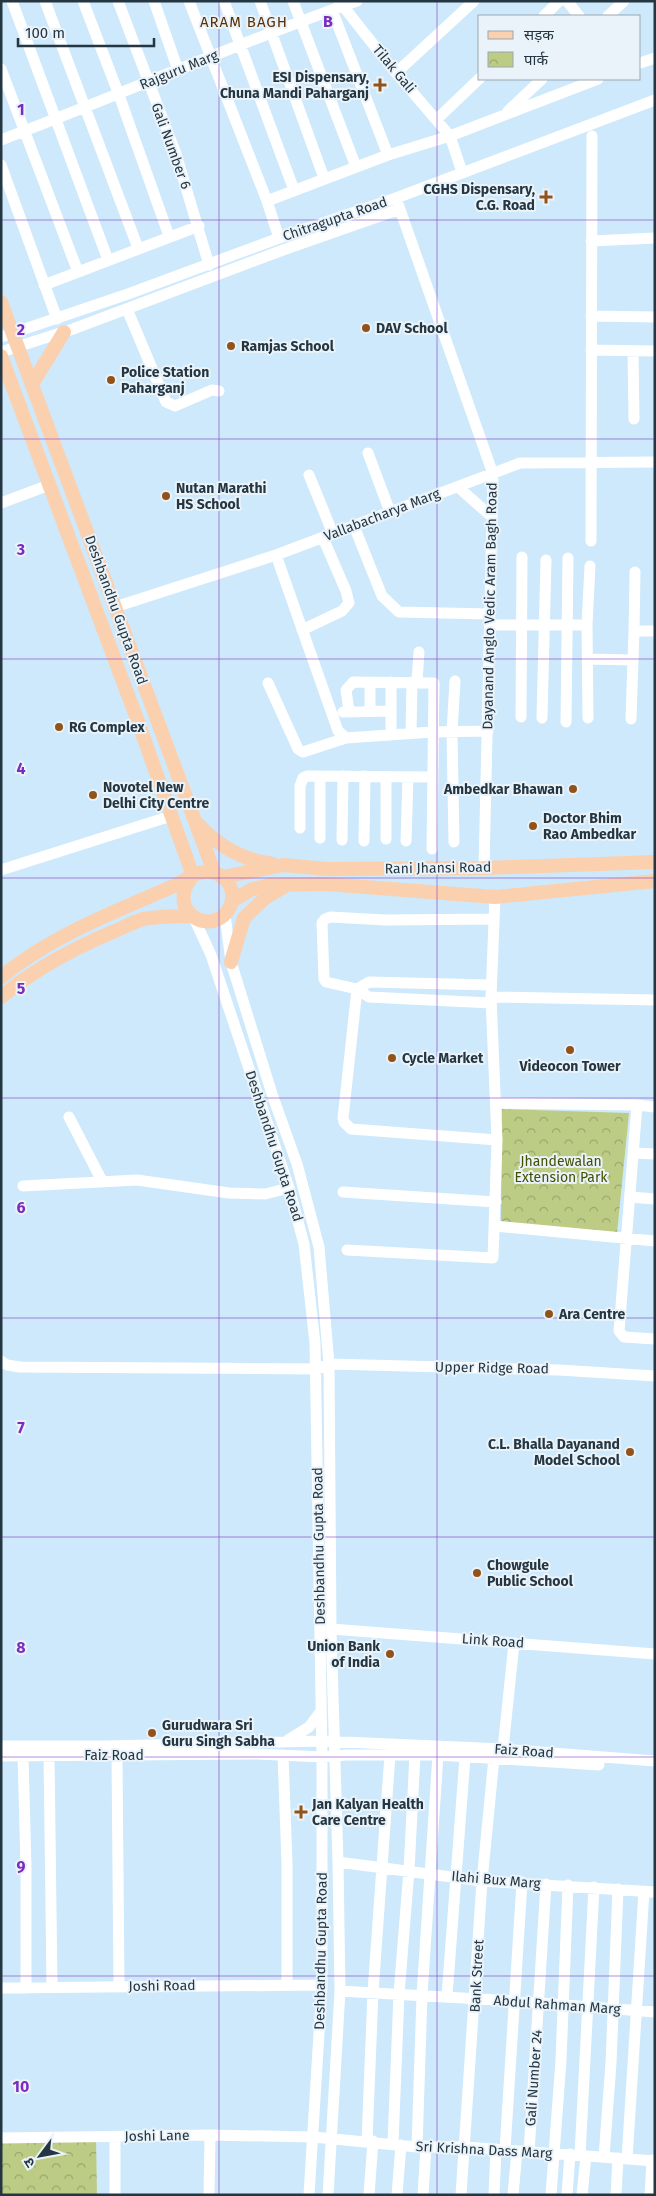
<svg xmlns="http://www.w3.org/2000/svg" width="656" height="2196" font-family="'Fira Sans','Noto Sans Devanagari',sans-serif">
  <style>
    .park { fill: url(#park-crowns) }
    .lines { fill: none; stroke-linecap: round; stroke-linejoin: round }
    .minor { stroke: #fff; stroke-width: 11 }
    .major { stroke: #fbd0ae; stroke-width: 14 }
    .grid { fill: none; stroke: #7b2cbf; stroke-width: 1; stroke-opacity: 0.55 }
    .poi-dot { fill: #92531a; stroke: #eaf3f9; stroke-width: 2 }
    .labels { text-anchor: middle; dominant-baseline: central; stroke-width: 4; stroke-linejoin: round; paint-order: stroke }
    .street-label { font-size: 14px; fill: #243642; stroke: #eaf3f9 }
    .poi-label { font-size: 14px; font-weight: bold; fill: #243642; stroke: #eaf3f9; text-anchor: start }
    .park-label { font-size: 14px; fill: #454f04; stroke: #eaf3f9 }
    .neighbourhood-label { font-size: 15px; letter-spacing: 1px; fill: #5b3108; stroke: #eaf3f9 }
    .grid-label { font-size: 16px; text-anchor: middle; font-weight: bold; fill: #7b2cbf; stroke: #eaf3f9; stroke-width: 4; stroke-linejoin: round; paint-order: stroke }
  </style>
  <defs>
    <pattern id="park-crowns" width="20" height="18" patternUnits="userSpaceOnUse" patternTransform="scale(1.25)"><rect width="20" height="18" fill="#bdcc85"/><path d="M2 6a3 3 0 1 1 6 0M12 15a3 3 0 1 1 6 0" fill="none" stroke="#99a66e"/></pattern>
  </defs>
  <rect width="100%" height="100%" fill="#cde9fb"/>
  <path class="park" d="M502 1109 629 1113 617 1233 501 1223Z
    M96 2139 97 2195H1V2142Z"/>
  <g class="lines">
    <path class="minor" d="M12 1 108 260
      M45 1 138 248
      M83 1 119 95 169 236
      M118 1 176 154 209 265
      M154 1 178 70
      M189 1 267 201 279 238
      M224 1 294 190
      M260 1 324 178
      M293 1 356 167
      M339 1 396 73 450 136 462 172
      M567 1 579 16
      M332 10 388 155
      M544 16 559 1
      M608 16 624 1
      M640 63 655 58
      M1 69 78 272
      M396 73 474 1
      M508 111 542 79
      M437 119 480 78
      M1 140C120 95 237 43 357 1
      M1 165 57 319
      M396 198 493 474 484 868
      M267 201 388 155 450 136 598 79
      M591 241 655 238
      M44 285 199 226
      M127 309 166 402 175 406 212 390 219 391
      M591 316 655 317
      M1 337 128 294 279 238 396 198 655 100
      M591 350 655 351
      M633 351 634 419
      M1 352 73 329 283 250 400 209
      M368 453 390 512
      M309 475 333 534
      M458 487 492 517
      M1 503 49 485
      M354 526 382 596 399 612 490 614
      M591 541 592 136
      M276 555 338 731 346 738 432 732 488 731
      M115 607 276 555 520 463 655 462
      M490 625H587L588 718
      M587 625 590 566
      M302 630 342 611 349 603 346 591 323 538
      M634 631 635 572
      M588 659 633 660
      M417 682 419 652
      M268 683 298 749 303 752 346 738
      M349 711 346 690 353 682 434 683 432 849
      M370 711V682
      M343 712 391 711
      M521 717 522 557
      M542 718 546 560
      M631 719 634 631H655
      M566 722 568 558
      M411 733 412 682
      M391 735V682
      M320 776V838
      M300 828V786L303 778 307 776 432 777
      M386 839V777
      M342 840 343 776
      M364 841 365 776
      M406 841 408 777
      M454 842 452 732 455 681
      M1 870 171 816
      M225 915 231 962 272 1094 297 1164 319 1247 329 1364 331 1629 338 1862 340 1991 328 2195
      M193 916 211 955 289 1188 304 1244 315 1343 322 1757V1985L309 2195
      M357 989 343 1118 344 1122 351 1129 497 1140
      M357 989 369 982 491 985
      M491 997 655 1000
      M491 1003 369 997 357 989 326 982 324 979 322 923 325 919 330 917 386 920 494 919
      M496 1103 637 1105
      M655 1107 637 1105 619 1331 624 1337 655 1339
      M69 1117 102 1181
      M634 1153 655 1154
      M23 1186 137 1180 229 1193 265 1194 289 1188
      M343 1192 496 1202
      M630 1197 655 1199
      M495 1226 655 1241
      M347 1250 493 1258 497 1140 491 997 495 897
      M1 1361 7 1365 20 1367 317 1369 329 1364 559 1370 655 1376
      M331 1629 655 1654
      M288 1740 309 1727 321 1711
      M1 1746H105L322 1741 503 1749 655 1761
      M503 1749 514 1643
      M49 1755 52 1987
      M117 1755 119 1986
      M283 1755 287 1863V1984
      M1 1756 257 1754 322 1757 346 1755H438L599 1765
      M23 1756 26 1867V1988
      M338 1862 482 1881 655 1892
      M1 1988 322 1985
      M340 1991 513 2001 655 2012
      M447 1996 465 1757
      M115 2137V2195
      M1 2138 210 2135 313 2137 417 2147H465L655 2161
      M367 2141 373 1992 390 1755
      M393 2143 399 1994 409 1870 415 1755
      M417 2147 422 1995 438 1755
      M505 2150 522 1882
      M529 2152 546 1884
      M580 2155 594 1887
      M604 2157 611 2063 618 1889
      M627 2159 644 1891
      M209 2195 210 2135
      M369 2195 373 2141
      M397 2195 401 2145
      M423 2195 426 2146
      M461 2195 482 1881 494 1758
      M494 2195 496 2149
      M513 2195 517 2151
      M551 2195 561 2060 568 1885
      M567 2195 570 2154
      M582 2195 586 2156
      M616 2195 618 2158
      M650 2195 652 2160"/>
    <path class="major" d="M1 302 214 872
      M1 356 137 719 193 876
      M32 384 64 332
      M199 825C219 847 243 860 273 864
      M223 877 284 865 326 869 484 868 655 862
      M232 901 252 889 270 885 326 884 495 897 655 881
      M231 962 244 918 265 898 287 885
      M1 977C54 934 115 912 176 885 186 880 196 871 207 872 220 872 229 880 232 892 233 899 231 907 226 913 206 936 165 908 193 876
      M1 997C35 969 74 948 115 931 124 927 134 922 143 919 160 916 177 916 193 916"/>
  </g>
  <path class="grid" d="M219 1V2195M437 1V2195M1 220H655M1 439H655M1 659H655M1 878H655M1 1098H655M1 1318H655M1 1537H655M1 1757H655M1 1976H655"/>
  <g class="poi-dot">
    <path d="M377.5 77.5h5v5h5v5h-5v5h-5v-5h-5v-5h5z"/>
    <path d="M543.5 189.5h5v5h5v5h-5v5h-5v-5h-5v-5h5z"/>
    <circle cx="366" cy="328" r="5"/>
    <circle cx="231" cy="346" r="5"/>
    <circle cx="111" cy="380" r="5"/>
    <circle cx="166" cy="496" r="5"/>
    <circle cx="59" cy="727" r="5"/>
    <circle cx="573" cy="789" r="5"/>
    <circle cx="93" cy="795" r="5"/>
    <circle cx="533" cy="826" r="5"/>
    <circle cx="570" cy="1050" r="5"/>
    <circle cx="392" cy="1058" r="5"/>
    <circle cx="549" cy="1314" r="5"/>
    <circle cx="630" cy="1452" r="5"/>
    <circle cx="477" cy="1573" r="5"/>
    <circle cx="390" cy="1654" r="5"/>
    <circle cx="152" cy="1733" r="5"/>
    <path d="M298.5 1804.5h5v5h5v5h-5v5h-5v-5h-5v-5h5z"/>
  </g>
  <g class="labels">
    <g class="street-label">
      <text transform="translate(394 69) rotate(50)">Tilak Gali</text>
      <text transform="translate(179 70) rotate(-22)">Rajguru Marg</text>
      <text transform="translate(171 146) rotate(70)">Gali Number 6</text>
      <text transform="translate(335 219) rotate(-19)">Chitragupta Road</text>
      <text transform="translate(382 515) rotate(-21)">Vallabacharya Marg</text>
      <text transform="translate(490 606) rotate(-89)">Dayanand Anglo Vedic Aram Bagh Road</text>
      <text transform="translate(116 610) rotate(70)">Deshbandhu Gupta Road</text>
      <text transform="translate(438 868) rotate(-1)">Rani Jhansi Road</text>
      <text transform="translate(274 1146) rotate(72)">Deshbandhu Gupta Road</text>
      <text transform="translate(492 1368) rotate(1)">Upper Ridge Road</text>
      <text transform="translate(319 1546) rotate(-91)">Deshbandhu Gupta Road</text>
      <text transform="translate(493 1641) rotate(4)">Link Road</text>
      <text transform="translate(524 1751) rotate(4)">Faiz Road</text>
      <text x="114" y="1755">Faiz Road</text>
      <text transform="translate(496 1880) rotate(5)">Ilahi Bux Marg</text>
      <text transform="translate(321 1951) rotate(-89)">Deshbandhu Gupta Road</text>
      <text transform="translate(477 1976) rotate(-87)">Bank Street</text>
      <text transform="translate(162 1986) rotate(-1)">Joshi Road</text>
      <text transform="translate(557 2005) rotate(4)">Abdul Rahman Marg</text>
      <text transform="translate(534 2078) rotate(-86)">Gali Number 24</text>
      <text transform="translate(157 2136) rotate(-1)">Joshi Lane</text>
      <text transform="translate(484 2150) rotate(3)">Sri Krishna Dass Marg</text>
    </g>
    <g class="poi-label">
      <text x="369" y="77" text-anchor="end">ESI Dispensary,<tspan x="369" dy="16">Chuna Mandi Paharganj</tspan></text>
      <text x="535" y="189" text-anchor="end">CGHS Dispensary,<tspan x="535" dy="16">C.G. Road</tspan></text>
      <text x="376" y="328">DAV School</text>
      <text x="241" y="346">Ramjas School</text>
      <text x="121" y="372">Police Station<tspan x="121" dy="16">Paharganj</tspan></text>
      <text x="176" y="488">Nutan Marathi<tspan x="176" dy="16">HS School</tspan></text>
      <text x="69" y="727">RG Complex</text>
      <text x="103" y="787">Novotel New<tspan x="103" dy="16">Delhi City Centre</tspan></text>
      <text x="563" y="789" text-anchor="end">Ambedkar Bhawan</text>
      <text x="543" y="818">Doctor Bhim<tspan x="543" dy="16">Rao Ambedkar</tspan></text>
      <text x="402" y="1058">Cycle Market</text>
      <text x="570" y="1066" text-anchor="middle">Videocon Tower</text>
      <text x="559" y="1314">Ara Centre</text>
      <text x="620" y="1444" text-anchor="end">C.L. Bhalla Dayanand<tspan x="620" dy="16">Model School</tspan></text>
      <text x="487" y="1565">Chowgule<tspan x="487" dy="16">Public School</tspan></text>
      <text x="380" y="1646" text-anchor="end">Union Bank<tspan x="380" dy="16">of India</tspan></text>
      <text x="162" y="1725">Gurudwara Sri<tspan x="162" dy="16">Guru Singh Sabha</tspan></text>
      <text x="312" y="1804">Jan Kalyan Health<tspan x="312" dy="16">Care Centre</tspan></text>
    </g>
    <g class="park-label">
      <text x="561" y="1161">Jhandewalan<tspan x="561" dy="16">Extension Park</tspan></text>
    </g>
    <g class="neighbourhood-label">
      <text x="244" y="22">ARAM BAGH</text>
    </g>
  </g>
  <g class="grid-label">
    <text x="328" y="27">B</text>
    <text x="21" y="115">1</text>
    <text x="21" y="335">2</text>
    <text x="21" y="555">3</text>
    <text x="21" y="774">4</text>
    <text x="21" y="994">5</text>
    <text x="21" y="1213">6</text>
    <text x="21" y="1433">7</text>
    <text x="21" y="1653">8</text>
    <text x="21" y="1872">9</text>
    <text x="21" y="2092">10</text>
  </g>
  <rect width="656" height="2196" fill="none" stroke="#243642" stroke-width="5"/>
  <rect x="478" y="15" width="162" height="65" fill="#eaf3f9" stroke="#9ba7b0"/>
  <rect x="488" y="31" width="25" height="8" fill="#fbd0ae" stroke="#9ba7b0"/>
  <text x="524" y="40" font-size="15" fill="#243642">सड़क</text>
  <rect x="488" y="52" width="25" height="15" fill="url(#park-crowns)" stroke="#9ba7b0"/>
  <text x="524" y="65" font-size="15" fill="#243642">पार्क</text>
  <g transform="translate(40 2156) rotate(238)" stroke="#eaf3f9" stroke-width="4" paint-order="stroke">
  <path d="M0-4L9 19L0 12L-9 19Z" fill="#243642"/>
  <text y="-8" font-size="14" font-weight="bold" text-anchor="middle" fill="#243642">उ</text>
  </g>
  <path d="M18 38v8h136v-8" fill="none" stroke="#243642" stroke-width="2.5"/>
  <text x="25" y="38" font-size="15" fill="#243642" stroke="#eaf3f9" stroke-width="4" paint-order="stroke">100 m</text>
</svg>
